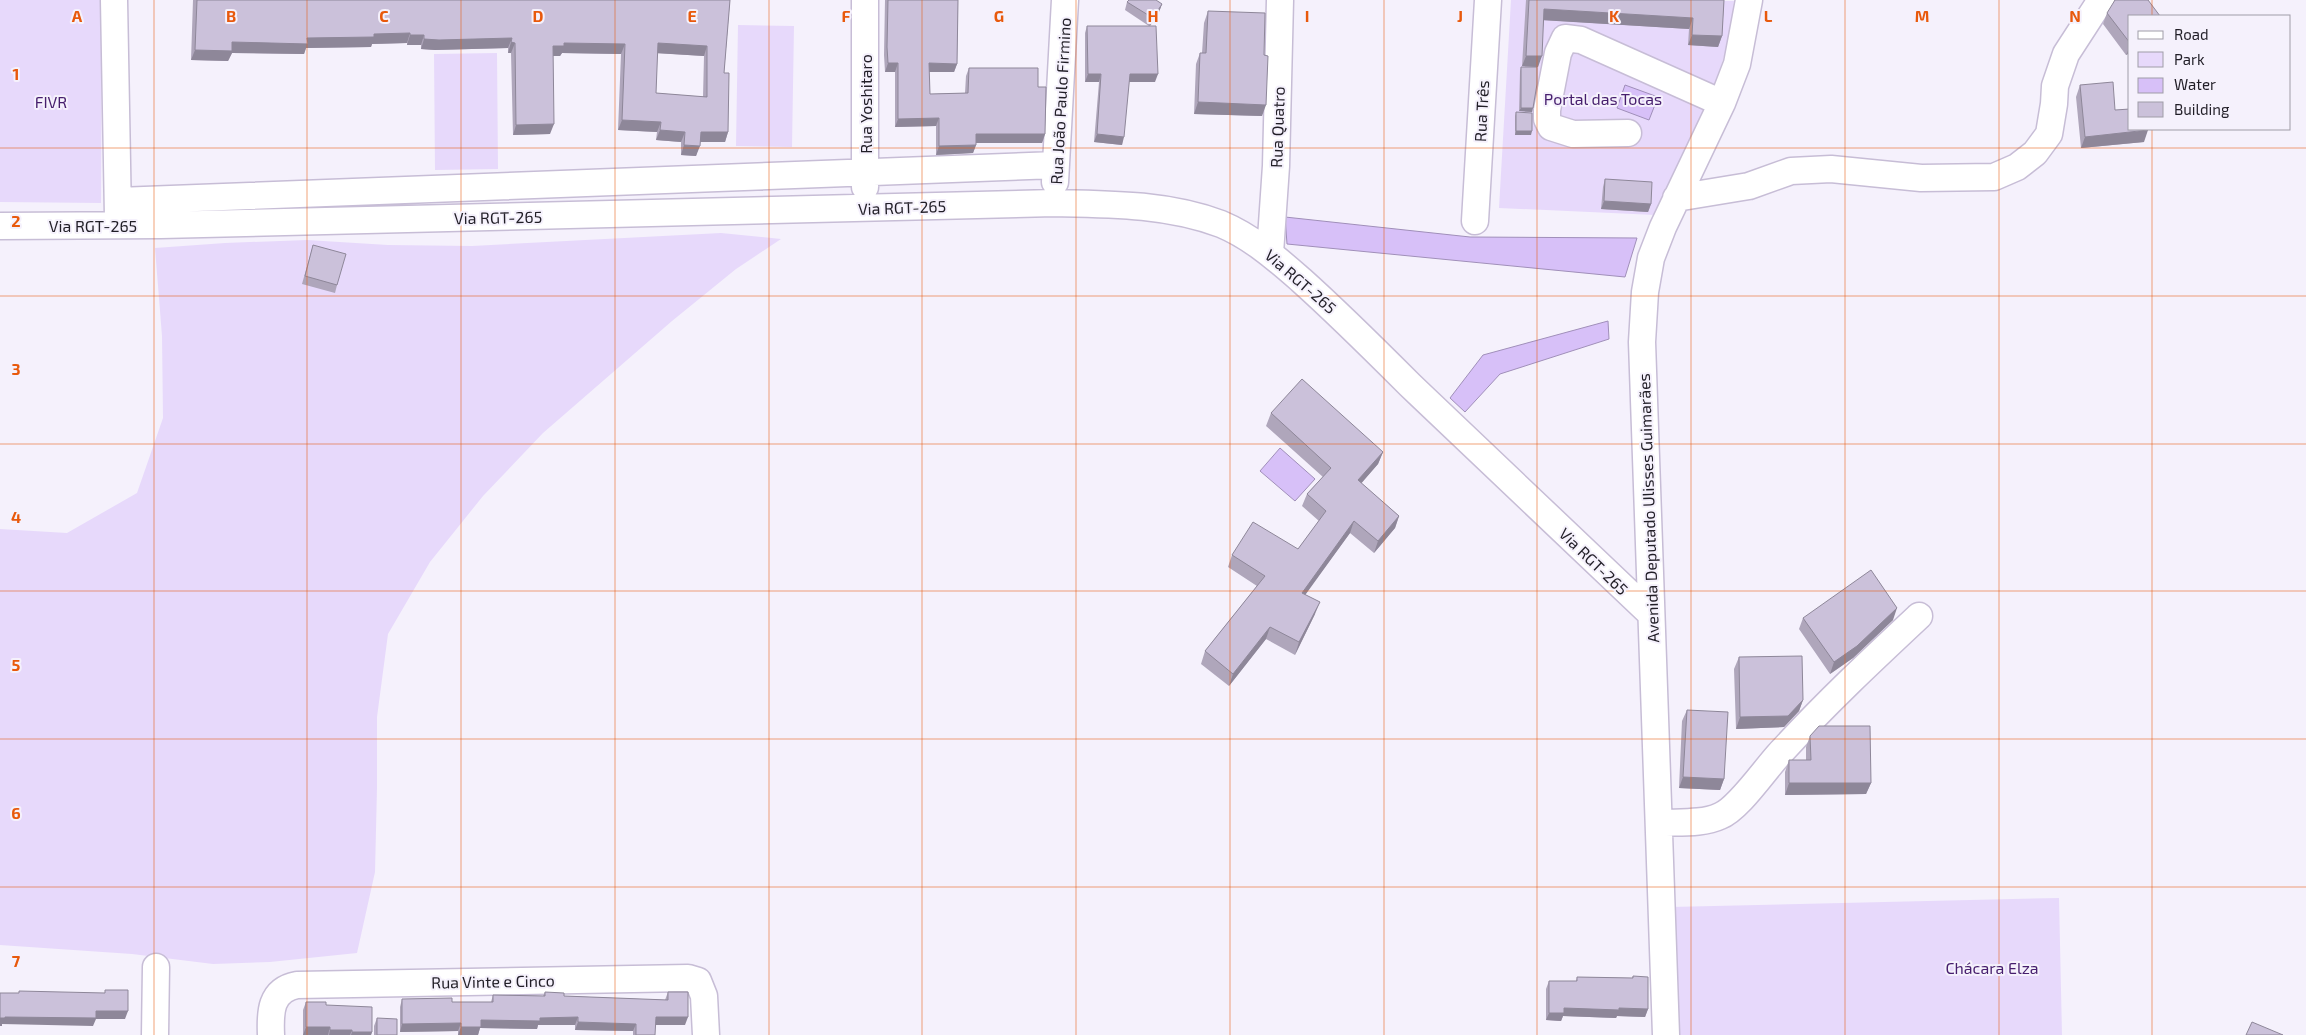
<svg xmlns="http://www.w3.org/2000/svg" width="2306" height="1035" font-family="'Exo 2',sans-serif">
  <style>
    .green { fill: #e7d9fb }
    .water { fill: #d7c0f8; stroke: #a08fb9 }
    .lines { fill: none; stroke-linecap: round; stroke-linejoin: round }
    .minor-casing { stroke: #c7bdd6; stroke-width: 29 }
    .minor { stroke: #fff; stroke-width: 26 }
    .wall { fill: #afa6bb; fill-rule: evenodd }
    .shaded-wall { fill: #8e8799 }
    .building { fill: #cbc1da; stroke: #8e8799; fill-rule: evenodd }
    .grid { fill: none; stroke: #e8590c; stroke-width: 1; stroke-opacity: 0.55 }
    .labels { text-anchor: middle; dominant-baseline: central; stroke-width: 4; stroke-linejoin: round; paint-order: stroke }
    .park-label { font-size: 16px; fill: #461e6d; stroke: #f5f1fc }
    .street-label { font-size: 16px; fill: #211e27; stroke: #f5f1fc }
    .grid-label { font-size: 16px; text-anchor: middle; font-weight: bold; fill: #e8590c; stroke: #f5f1fc; stroke-width: 4; stroke-linejoin: round; paint-order: stroke }
  </style>
  <rect width="100%" height="100%" fill="#f5f1fc"/>
  <path class="green" d="M0 0H102L101 203 0 202Z
    M1511 0 1734 1C1728 79 1687 145 1655 215L1499 208Z
    M738 25 794 26 792 147 736 146Z
    M497 53 498 169 435 170 434 54Z
    M721 233 781 239 736 269 672 321 543 433 483 496 430 562 388 634 377 717V788L375 872 357 953 270 962 213 964 132 954 0 945V529L67 533 137 493 163 418 162 336 155 248 225 243 307 240 388 245 472 246Z
    M2059 898 2062 1035H1673L1670 907Z"/>
  <path class="water" d="M1625 85 1658 97 1649 120 1617 108Z
    M1285 217 1470 237 1637 238 1625 277 1287 244Z
    M1608 321 1609 339 1500 374 1465 412 1450 398 1483 355Z
    M1280 448 1315 479 1295 501 1260 471Z"/>
  <g class="lines">
    <defs>
      <path id="minor" d="M114 0 118 217
        M1628 133 1573 134 1551 127 1547 119V110L1558 53 1565 38 1581 40 1722 103
        M1055 182 1065 0
        M865 187V0
        M1676 198 1749 186 1791 171 1831 169 1921 178 1994 177 2017 167 2035 153 2049 134 2054 104 2055 86 2066 54 2101 0
        M118 201 1056 165
        M1475 221 1488 0
        M0 226 161 225 1054 203C1110 204 1168 204 1221 224 1252 237 1277 259 1301 280 1339 314 1374 349 1410 385 1490 462 1571 538 1651 614
        M1270 253 1276 166 1280 0
        M1660 823C1679 822 1703 824 1720 816 1739 809 1767 766 1783 750 1826 703 1872 660 1919 616
        M155 1035 156 967
        M271 1035C270 1013 270 990 297 985L688 978 698 981 704 996 706 1035
        M1666 1035 1642 342 1645 292 1651 258 1663 227 1722 103 1737 64 1749 0"/>
    </defs>
    <use href="#minor" class="minor-casing"/>
    <use href="#minor" class="minor"/>
  </g>
  <path class="wall" d="M193 0H730L724 73 728 132 725 142H700L696 156 681 155V142L656 140 657 132 618 130 621 54 562 53 560 56H553L550 134 513 135 511 53H508V48L435 50 421 49V45H407V43L372 44 371 47 306 48 304 54 232 53 228 61 191 60ZM657 53 704 56 703 97 656 93Z
    M885 0H958L957 64 954 72H929L930 94 965 93 966 76 969 68 1038 87 1045 134 1042 143H976V145L973 153 936 155V126L895 127V72H885L884 55Z
    M1526 0H1724L1722 36 1718 47 1688 45 1689 29 1544 20 1538 67 1522 66Z
    M1127 2 1162 4 1159 12 1150 26 1155 82H1129L1122 145 1094 142 1099 82H1085V33L1087 26H1149L1125 10Z
    M1208 11 1264 55 1262 116 1194 114 1196 64 1200 53H1202L1204 23Z
    M2107 13 2130 16V53L2126 55 2103 24Z
    M1521 67 1532 112 1519 111 1520 71Z
    M2080 85 2115 110 2144 142 2081 148 2076 97Z
    M1516 112 1531 135H1515V116Z
    M1605 179 1651 204 1648 212 1601 209 1603 187Z
    M313 245 337 285 335 293 302 284Z
    M1271 413 1383 452 1378 464 1361 483 1399 516 1395 528 1374 553 1350 533 1305 594 1315 614 1295 655 1266 639 1229 686 1201 664 1205 651 1257 586 1228 567 1232 555 1298 549 1319 521 1302 506 1307 494 1323 477 1266 426Z
    M1803 618 1893 620 1853 658 1830 674 1799 629Z
    M1739 657 1803 700 1799 711 1784 727 1736 729 1734 669Z
    M1687 710 1724 779 1720 790 1679 788 1682 721Z
    M1810 736 1871 783 1866 794 1785 795V772L1789 760H1806V747Z
    M1633 976 1648 1009 1645 1017 1617 1016 1616 1018 1563 1016 1561 1021 1546 1020V989L1549 981H1576L1577 977 1632 978Z
    M545 992 564 996 665 1000 668 992 685 1025H655V1035H633V1031L575 1030V1025H538L537 1029 480 1028 478 1035H458V1031L400 1032V1007L402 999 452 1002H491L493 995 543 996Z
    M306 1002 326 1005 372 1032 371 1035H303V1010Z
    M377 1018 397 1035H374V1026Z"/>
  <path class="shaded-wall" d="M1162 4 1159 12 1150 26 1153 18Z
    M1544 9 1693 18 1689 29 1540 20Z
    M410 33 407 43 372 44 371 47 306 48 304 54 232 53 228 61 191 60 195 50 232 42 374 34Z
    M410 35H424L421 45H407Z
    M1692 35 1722 36 1718 47 1688 45Z
    M512 38 508 48 435 50 421 49 424 39Z
    M511 42 515 43 511 53H508Z
    M564 43 625 44 621 54 562 53 560 56H549L553 46Z
    M658 43 707 46 704 56 654 53Z
    M2130 46V53L2126 55Z
    M1526 56H1542L1538 67 1522 66Z
    M888 63H898L895 72H885Z
    M929 63 957 64 954 72H926Z
    M1088 74H1101L1099 82H1085Z
    M1130 74H1158L1155 82H1127Z
    M1198 102 1266 105 1262 116 1194 114Z
    M1521 108H1533L1532 112 1519 111Z
    M939 118 936 126 895 127 898 119Z
    M622 120 661 122 657 132 618 130Z
    M554 124 550 134 513 135 516 125Z
    M660 130 685 132 681 142 656 140Z
    M2148 130 2144 142 2081 148 2085 137Z
    M1516 131H1532L1531 135H1515Z
    M701 132H728L725 142H697Z
    M976 134H1045L1042 143H973Z
    M1097 134 1124 137 1122 145 1094 142Z
    M684 145 700 146 696 156 681 155Z
    M976 145 973 153 936 155 939 146Z
    M1604 201 1651 204 1648 212 1601 209Z
    M1383 452 1378 464 1353 493 1358 480Z
    M1399 516 1395 528 1374 553 1378 541Z
    M1354 521 1350 533 1298 605 1302 593Z
    M1320 602 1315 614 1295 655 1299 642Z
    M1897 608 1893 620 1853 658 1830 674 1834 662Z
    M1270 627 1266 639 1229 686 1233 674Z
    M1803 700 1799 711 1784 727 1736 729 1740 717Z
    M1683 777 1724 779 1720 790 1679 788Z
    M1789 783H1871L1866 794 1785 795Z
    M1564 1008H1619L1648 1009 1645 1017 1617 1016 1616 1018 1563 1016 1561 1021 1546 1020 1549 1013Z
    M96 1011H128L125 1019H96L93 1026 2 1024V1026H0V1018L5 1017Z
    M578 1017 575 1025H538L537 1029 480 1028 478 1035H458L461 1027 481 1020 540 1018Z
    M656 1017H688L685 1025H653Z
    M578 1022 636 1024 633 1031 575 1030Z
    M461 1023 458 1031 400 1032 402 1024Z
    M306 1027H330L328 1035H303Z
    M330 1030H352L350 1035H329Z
    M352 1032H372L371 1035H351Z"/>
  <path class="building" d="M197 0H730L724 73H729L728 132H701L700 146 684 145 685 132 660 130 661 122 622 120 625 44 564 43V46H553L554 124 516 125 515 43 511 42 512 38 439 40 424 39V35H410V33L374 34V37L307 38 308 44 232 42V51L195 50ZM658 43 707 46V97L656 93Z
    M888 0H958L957 64 929 63 930 94 968 93 969 68H1038V87H1046L1045 134H976V145L939 146V118L898 119V63H888L887 47Z
    M1129 0H1156L1162 4 1153 18 1127 2Z
    M1529 0H1724L1722 36 1692 35 1693 18 1544 9 1542 56H1526Z
    M2115 0H2148L2160 16H2130V43L2107 13Z
    M1208 11 1265 13 1264 55 1268 56 1266 105 1198 102 1200 53H1206Z
    M1087 26H1156L1158 74H1130L1124 137 1097 134 1101 74H1088Z
    M1521 67H1537V84L1533 108H1521Z
    M2113 82 2115 110 2130 109V129H2148V130L2085 137 2080 85Z
    M1516 112 1532 113V131H1516Z
    M1605 179 1652 182 1651 204 1604 201Z
    M313 245 346 254 337 285 305 276Z
    M1302 379 1383 452 1358 480 1399 516 1378 541 1354 521 1302 593 1320 602 1299 642 1270 627 1233 674 1205 651 1265 576 1232 555 1253 522 1298 549 1326 511 1307 494 1331 468 1271 413Z
    M1871 570 1897 608 1857 646 1834 662 1803 618Z
    M1802 656 1803 700 1788 716 1740 717 1739 657Z
    M1687 710 1728 712 1724 779 1683 777Z
    M1819 726H1870L1871 783H1789V760H1811L1810 736Z
    M1633 976 1648 977V1009L1619 1008V1010L1564 1008V1013H1549V981H1577V977L1633 978Z
    M105 990H128V1011H96V1018L5 1017V1018H0V993H19V991L105 993Z
    M545 992 564 993V996L668 1000V992H688V1017H656L655 1035H636V1024L578 1022V1017L540 1018V1021L481 1020V1027H461V1023L402 1024V999L452 998V1002H493V995L545 996Z
    M306 1002H326V1005L372 1007V1032H352V1030H330V1027H306Z
    M377 1018 397 1019V1035H377Z
    M2252 1022 2283 1035H2246Z"/>
  <path class="grid" d="M154 0V1035M307 0V1035M461 0V1035M615 0V1035M769 0V1035M922 0V1035M1076 0V1035M1230 0V1035M1384 0V1035M1537 0V1035M1691 0V1035M1845 0V1035M1999 0V1035M2152 0V16M2152 129V1035M0 148H2306M0 296H2306M0 444H2306M0 591H2306M0 739H2306M0 887H2306"/>
  <g class="labels">
    <g class="park-label">
      <text x="1603" y="98">Portal das Tocas</text>
      <text x="51" y="101">FIVR</text>
      <text x="1992" y="967">Chácara Elza</text>
    </g>
    <g class="street-label">
      <text transform="translate(1060 101) rotate(-87)">Rua João Paulo Firmino</text>
      <text transform="translate(865 104) rotate(-90)">Rua Yoshitaro</text>
      <text transform="translate(1481 111) rotate(-87)">Rua Três</text>
      <text transform="translate(1277 127) rotate(-88)">Rua Quatro</text>
      <text transform="translate(902 207) rotate(-2)">Via RGT-265</text>
      <text transform="translate(498 217) rotate(-1)">Via RGT-265</text>
      <text x="93" y="225">Via RGT-265</text>
      <text transform="translate(1301 281) rotate(41)">Via RGT-265</text>
      <text transform="translate(1648 508) rotate(-92)">Avenida Deputado Ulisses Guimarães</text>
      <text transform="translate(1594 561) rotate(44)">Via RGT-265</text>
      <text transform="translate(493 981) rotate(-1)">Rua Vinte e Cinco</text>
    </g>
  </g>
  <g class="grid-label">
    <text x="77" y="22">A</text>
    <text x="231" y="22">B</text>
    <text x="384" y="22">C</text>
    <text x="538" y="22">D</text>
    <text x="692" y="22">E</text>
    <text x="846" y="22">F</text>
    <text x="999" y="22">G</text>
    <text x="1153" y="22">H</text>
    <text x="1307" y="22">I</text>
    <text x="1460" y="22">J</text>
    <text x="1614" y="22">K</text>
    <text x="1768" y="22">L</text>
    <text x="1922" y="22">M</text>
    <text x="2075" y="22">N</text>
    <text x="16" y="80">1</text>
    <text x="16" y="227">2</text>
    <text x="16" y="375">3</text>
    <text x="16" y="523">4</text>
    <text x="16" y="671">5</text>
    <text x="16" y="819">6</text>
    <text x="16" y="967">7</text>
  </g>
  <rect x="2128" y="15" width="162" height="115" fill="#f5f1fc" stroke="#a09da7"/>
  <rect x="2138" y="31" width="25" height="8" fill="#ffffff" stroke="#a09da7"/>
  <text x="2174" y="40" font-size="15" fill="#211e27">Road</text>
  <rect x="2138" y="52" width="25" height="15" fill="#e7d9fb" stroke="#a09da7"/>
  <text x="2174" y="65" font-size="15" fill="#211e27">Park</text>
  <rect x="2138" y="78" width="25" height="15" fill="#d7c0f8" stroke="#a09da7"/>
  <text x="2174" y="90" font-size="15" fill="#211e27">Water</text>
  <rect x="2138" y="102" width="25" height="15" fill="#cbc1da" stroke="#a09da7"/>
  <text x="2174" y="115" font-size="15" fill="#211e27">Building</text>
</svg>
